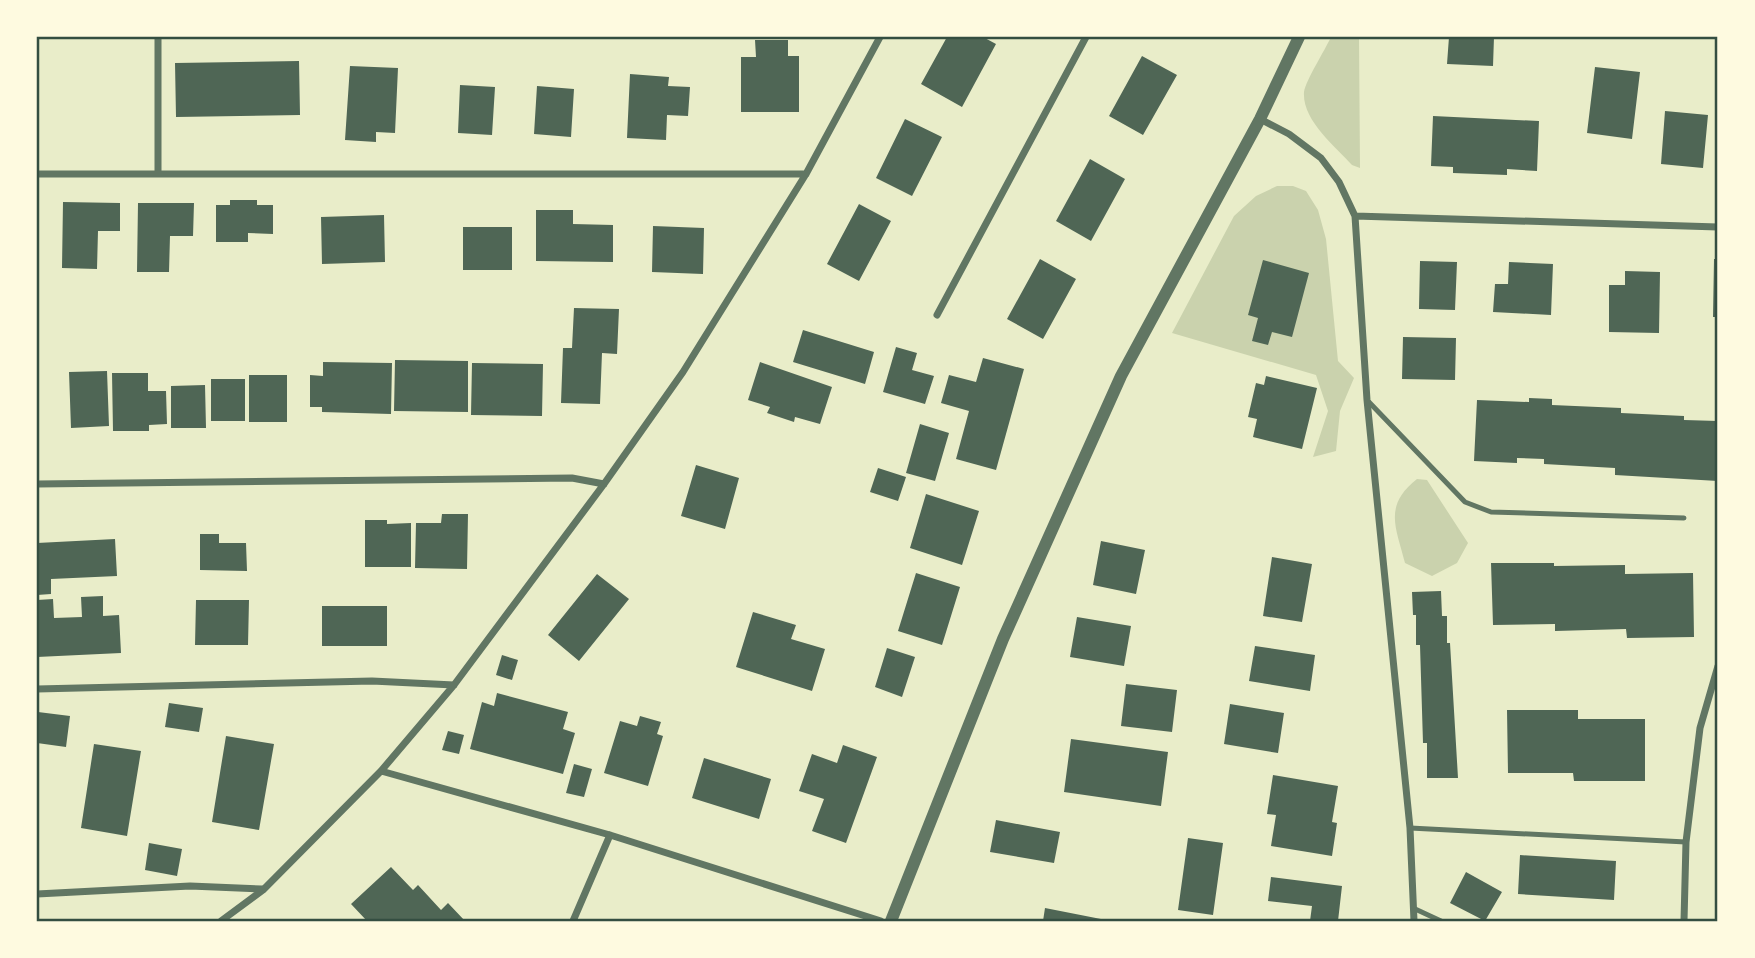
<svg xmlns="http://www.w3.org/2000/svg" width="1755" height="958" font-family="Poppins,sans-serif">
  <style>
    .green { fill: #cad2ad }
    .building { fill: #4f6655 }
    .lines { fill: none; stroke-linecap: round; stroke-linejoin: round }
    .service { stroke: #617663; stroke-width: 5 }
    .minor { stroke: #617663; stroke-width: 7 }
    .tertiary { stroke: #617663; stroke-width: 12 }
    .neatline { fill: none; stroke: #344e41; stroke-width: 2.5 }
  </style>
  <rect width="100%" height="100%" fill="#e9edc9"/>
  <path class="green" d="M1331 37H1359L1360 168 1352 165C1335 146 1302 120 1304 92 1306 80 1325 50 1331 37Z
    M1277 186H1293L1306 191 1318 210 1326 239 1338 361 1354 378 1340 411 1336 451 1313 457 1328 411 1316 375 1172 333 1234 216 1256 196Z
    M1417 479 1427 480 1468 543 1457 563 1432 576 1405 563C1396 527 1383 506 1417 479Z"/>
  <path class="building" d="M947 37H983L996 44 962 107 921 84Z
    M1449 37H1494L1493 66 1447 64Z
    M755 40H788V56H799V112H741V57H756Z
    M1142 56 1177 75 1143 135 1109 116Z
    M299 61 300 115 176 117 175 63Z
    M350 66 398 68 395 133 376 132V142L345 140Z
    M1595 67 1640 72 1632 139 1587 133Z
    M630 74 669 77 668 86 690 87 688 116 667 115 666 140 627 138Z
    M460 85 495 87 492 135 458 133Z
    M537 86 574 89 571 137 534 134Z
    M1665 111 1708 115 1703 168 1661 164Z
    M1433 116 1539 121 1537 171 1507 169V175L1453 173V167L1431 166Z
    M905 119 942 137 912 196 876 178Z
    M1090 159 1125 179 1091 241 1056 221Z
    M230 200H257V205H273V234L248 233V242H216V205H230Z
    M63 202 120 203V231H98L97 269 62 268Z
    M138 203H194L193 236H170L169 272H137Z
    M859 204 891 221 859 281 827 264Z
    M536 210H573V224L613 225V262L536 261Z
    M384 215 385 262 322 264 321 217Z
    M653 226 704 228 703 274 652 272Z
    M463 227H512V270H463Z
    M1040 259 1076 279 1043 339 1007 319Z
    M1714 259H1718V317H1713Z
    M1263 260 1309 273 1292 337 1272 332 1268 345 1252 341 1258 318 1248 315Z
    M1420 261 1457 262 1455 310 1419 309Z
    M1509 262 1553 264 1551 315 1493 312 1495 284H1508Z
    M1625 271 1660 272 1659 333 1609 332V285H1625Z
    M574 308 619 309 617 354 602 353 600 404 561 403 563 348H572Z
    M803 330 874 352 865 384 793 362Z
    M1403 337 1456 338 1455 380 1402 379Z
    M896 347 917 353 912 370 934 376 925 404 883 392Z
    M983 358 1024 369 996 470 956 459 969 411 941 403 949 375 976 382Z
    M395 360 468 361V412L394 411Z
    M323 362 392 363 391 414 322 412V407H310V375L323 376Z
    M760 362 832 387 820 424 795 417 794 422 767 413 770 407 748 400Z
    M472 363 543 364 542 416 471 415Z
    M107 371 109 426 71 428 69 372Z
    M112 373H148V391H166L167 424 149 425V431H113Z
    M249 375H287V422H249Z
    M1266 376 1317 388 1302 449 1253 437 1257 419 1248 417 1256 383 1264 385Z
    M211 379H245V421H211Z
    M205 385 206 428H171V386Z
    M1529 398 1552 399V405L1621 408V413L1684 416V420L1718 421V481L1615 475V468L1544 464V459L1517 458V463L1474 461 1477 400 1529 402Z
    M920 424 949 433 935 481 906 473Z
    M696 465 739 478 725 529 681 516Z
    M878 468 906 477 898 501 870 492Z
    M926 494 979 511 962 565 910 548Z
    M442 514H468L467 569 415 568 416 523H441Z
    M365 520H387V524L411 523V567H365Z
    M200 534H219V543H246L247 571 200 570Z
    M115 539 117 576 51 579V594L37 595V543Z
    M1101 541 1145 550 1136 594 1093 585Z
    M1272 557 1312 564 1302 622 1263 616Z
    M1491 563H1554V566L1625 565V574L1693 573 1694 637 1627 638 1626 629 1555 631V624L1493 625Z
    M916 573 960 587 942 645 898 631Z
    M597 574 629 599 579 661 548 635Z
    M1441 591 1442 616H1447V643H1450L1458 778H1427V743H1423L1420 645H1416V615H1413L1412 592Z
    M103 596V616L119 615 121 653 37 657V600L53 599 54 618 82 617 81 597Z
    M196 600H249L248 645H195Z
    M322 606H387V646H322Z
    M753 612 796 625 791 639 825 649 812 691 736 667Z
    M1077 617 1131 626 1124 666 1070 657Z
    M1255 646 1315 655 1310 691 1249 681Z
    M887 648 915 657 902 697 875 687Z
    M502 655 518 660 512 680 496 675Z
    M1126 684 1177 690 1172 732 1121 726Z
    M497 693 568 712 563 729 575 733 563 774 470 749 482 702 494 706Z
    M169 703 203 708 199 732 165 727Z
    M1230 704 1284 713 1278 753 1224 744Z
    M1507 710H1578V719H1645V781H1574L1573 773H1508Z
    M38 712 70 716 66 747 37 743Z
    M640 716 661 722 657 734 663 736 648 786 604 773 620 721 637 726Z
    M448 731 464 735 459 754 442 750Z
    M226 736 274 744 259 830 212 822Z
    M1071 739 1168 752 1161 806 1064 792Z
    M94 744 141 751 127 836 81 828Z
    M843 745 877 757 846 843 812 831 824 799 799 791 812 754 837 763Z
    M704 758 771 779 759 819 692 798Z
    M574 764 592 769 584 797 566 793Z
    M1273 775 1338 786 1332 822 1337 823 1332 856 1271 846 1276 815 1267 814Z
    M996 820 1060 832 1054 863 990 852Z
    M1188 838 1223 843 1213 915 1178 910Z
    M149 843 182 849 177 876 145 870Z
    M1520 855 1616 861 1614 900 1518 894Z
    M391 867 413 890 418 885 441 910 448 903 465 921H367L351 904Z
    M1466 872 1502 892 1485 921 1450 903Z
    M1271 877 1342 886 1338 921H1310L1312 906 1268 901Z
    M1045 908 1106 920V921H1043Z"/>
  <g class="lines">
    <path class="service" d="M1367 400 1465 502 1491 512 1684 518
      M1410 828 1686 842
      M1413 908 1441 921"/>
    <path class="minor" d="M158 37V174
      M1260 119 1289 134 1321 158 1339 182 1355 216 1367 400 1410 828 1414 921
      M37 174H806
      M1355 216 1718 227
      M937 315 1086 37
      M37 484 572 478 604 484
      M37 689 372 681 454 685
      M381 771 610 835 881 921
      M37 894 190 886 262 889
      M221 921 263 890 381 771 454 685 604 484 683 372 806 174 880 37
      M573 921 610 835
      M1684 921 1686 842 1700 728 1718 666"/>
    <path class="tertiary" d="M891 921 1003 639 1121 376 1260 119 1299 37"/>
  </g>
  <rect width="1755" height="958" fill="none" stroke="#fefae0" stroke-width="77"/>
  <rect x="38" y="38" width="1678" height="882" class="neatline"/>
</svg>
